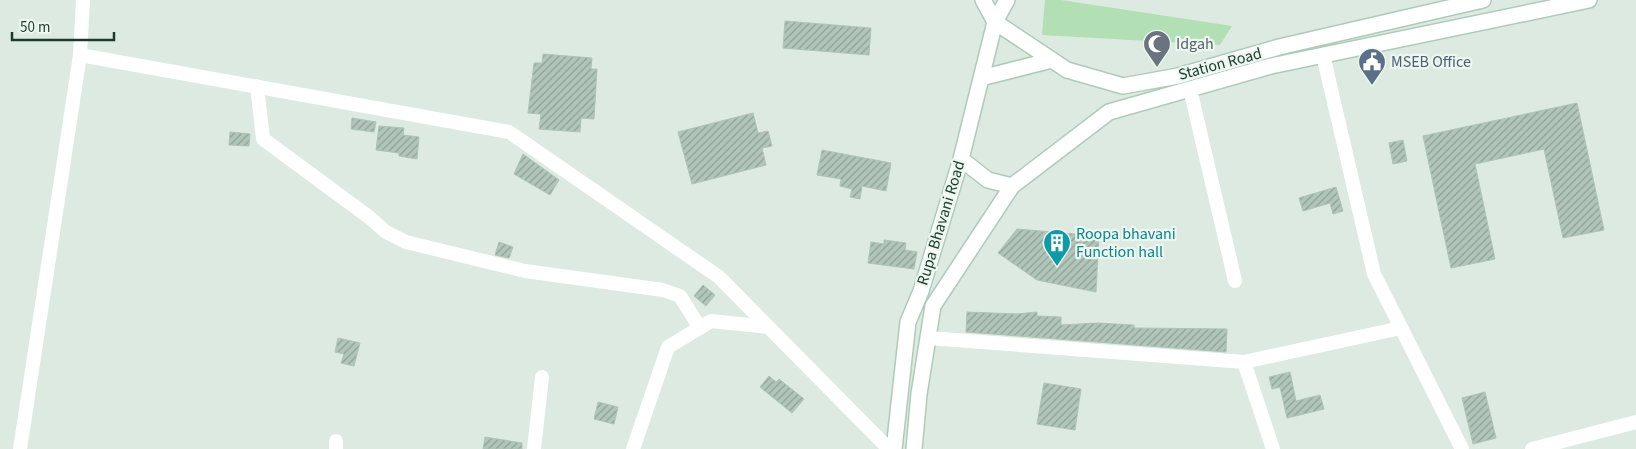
<svg xmlns="http://www.w3.org/2000/svg" width="1636" height="449" font-family="'Source Sans 3',sans-serif">
  <style>
    .green { fill: #b2dfb4 }
    .building { fill: url(#building-hatch); stroke: #aec4b6 }
    .lines { fill: none; stroke-linecap: round; stroke-linejoin: round }
    .secondary-casing { stroke: #aecbba; stroke-width: 18 }
    .street { stroke: #fff; stroke-width: 14 }
    .secondary { stroke: #fff; stroke-width: 15 }
    .labels { text-anchor: middle; dominant-baseline: central; stroke-width: 4.5; stroke-linejoin: round; paint-order: stroke }
    .worship-label { font-size: 16px; fill: #5b616d; stroke: #ecf7ef; text-anchor: start }
    .service-label { font-size: 16px; fill: #4e5e75; stroke: #ecf7ef; text-anchor: start }
    .street-label { font-size: 16px; fill: #1d3b2c; stroke: #ecf7ef }
    .culture-label { font-size: 16px; fill: #0d838f; stroke: #ecf7ef; text-anchor: start }
  </style>
  <defs>
    <pattern id="building-hatch" width="6" height="6" patternUnits="userSpaceOnUse" patternTransform="scale(1.25)"><rect width="6" height="6" fill="#b1c5b9"/><path d="M-1 1l2-2M0 6l6-6M5 7l2-2" fill="none" stroke="#8fa197"/></pattern>
  </defs>
  <rect width="100%" height="100%" fill="#dceae1"/>
  <path class="green" d="M1045 0H1061L1232 26 1220 45 1042 35Z"/>
  <path class="building" d="M785 21 871 28 869 55 783 48Z
    M543 54 592 58 591 69H597L594 119 581 118 580 132 539 129 541 114 528 113 534 63H542Z
    M1577 103 1604 230 1563 238 1544 149 1475 164 1495 259 1451 268 1423 136Z
    M753 113 758 133 768 131 772 146 762 148 766 165 692 184 678 132Z
    M352 118 376 122 374 132 351 129Z
    M379 126 404 128 403 135 419 137 417 159 399 156V153L376 150Z
    M230 132 250 134 249 146 229 145Z
    M1403 140 1407 161 1393 164 1389 143Z
    M822 150 891 163 886 191 862 186 860 199 850 197 852 189 840 186 841 179 817 175Z
    M523 154 559 180 550 195 514 174Z
    M1336 187 1343 211 1333 214 1330 203 1303 211 1299 198Z
    M1017 229 1099 236 1096 292 1037 280 998 253Z
    M884 240 906 243 905 250 917 252 914 269 868 263 871 242 884 244Z
    M499 242 513 247 509 258 495 255Z
    M703 285 715 295 706 306 694 296Z
    M967 312 1017 314 1037 312V316L1061 317V325L1098 323 1134 325V328L1227 329 1226 352 966 332Z
    M338 338 360 343 354 366 341 363 344 354 335 352Z
    M1290 372 1296 401 1320 395 1324 409 1287 418 1280 387 1272 389 1269 377Z
    M769 376 776 382 779 379 804 399 792 413 760 387Z
    M1044 383 1081 389 1075 430 1037 424Z
    M1485 392 1496 438 1473 444 1462 398Z
    M598 402 618 407 614 424 594 419Z
    M485 437 522 443V449H483Z"/>
  <g class="lines">
    <defs>
      <path id="secondary" d="M983 0 995 22 1067 70 1123 86 1178 76 1279 47 1483 0
        M981 78 1052 60
        M961 159 988 180 1012 186
        M894 449 908 322 921 291 961 159 995 22 1007 0
        M914 449 919 394 933 306 1012 186 1109 112 1271 66 1589 0"/>
    </defs>
    <use href="#secondary" class="secondary-casing"/>
    <path class="street" d="M80 55 509 132 719 277 889 449
      M1323 55 1374 274 1462 449
      M257 86 263 139 369 217 386 232 406 242 525 271 663 290 680 296 700 328
      M1190 89 1235 281
      M928 338 1244 362 1401 328
      M1244 362 1273 449
      M20 449 80 55 83 0
      M336 449V441
      M534 449 542 377
      M633 449 668 347 711 321 768 327
      M1532 449 1636 422"/>
    <use href="#secondary" class="secondary"/>
  </g>
  <defs>
    <symbol id="mosque-pin" viewBox="-11 -11 22 30"><path d="M0 17L-7.5 6A9.5 9.5 0 1 1 7.5 6Z" fill="#6b7280" stroke="#ecf7ef"/><path d="M3.5-4.9A6 6 0 1 0 3.5 4.9A5 5 0 1 1 3.5-4.9Z" fill="#fff"/></symbol>
    <symbol id="civic-pin" viewBox="-11 -11 22 30"><path d="M0 17L-7.5 6A9.5 9.5 0 1 1 7.5 6Z" fill="#5c6f8a" stroke="#ecf7ef"/><path d="M-.6-6.5H3V-4.5H.6V-3L4-1V1h2V6H-6V1h2V-1L-.6-3ZM-1.2 2.5V6h2.4V2.5Z" fill="#fff"/></symbol>
    <symbol id="building-pin" viewBox="-11 -11 22 30"><path d="M0 17L-7.5 6A9.5 9.5 0 1 1 7.5 6Z" fill="#0f9aa8" stroke="#ecf7ef"/><path d="M-4-6H4V6H1V3H-1V6H-4ZM-2.5-4.3h1.7v1.8h-1.7ZM.8-4.3h1.7v1.8H.8ZM-2.5-1h1.7V.8h-1.7ZM.8-1h1.7V.8H.8Z" fill="#fff"/></symbol>
  </defs>
  <g fill-rule="evenodd">
    <use href="#mosque-pin" x="1141" y="28" width="32" height="43"/>
    <use href="#civic-pin" x="1356" y="46" width="32" height="43"/>
    <use href="#building-pin" x="1041" y="227" width="32" height="43"/>
  </g>
  <g class="labels">
    <g class="worship-label">
      <text x="1176" y="44">Idgah</text>
    </g>
    <g class="service-label">
      <text x="1391" y="62">MSEB Office</text>
    </g>
    <g class="street-label">
      <text transform="translate(1220 64) rotate(-15)">Station Road</text>
      <text transform="translate(941 223) rotate(-73)">Rupa Bhavani Road</text>
    </g>
    <g class="culture-label">
      <text x="1076" y="234">Roopa bhavani<tspan x="1076" dy="18">Function hall</tspan></text>
    </g>
  </g>
  <path d="M12 32v8h102v-8" fill="none" stroke="#1d3b2c" stroke-width="2.5"/>
  <text x="20" y="32" font-size="15" fill="#1d3b2c" stroke="#ecf7ef" stroke-width="4" paint-order="stroke">50 m</text>
</svg>
